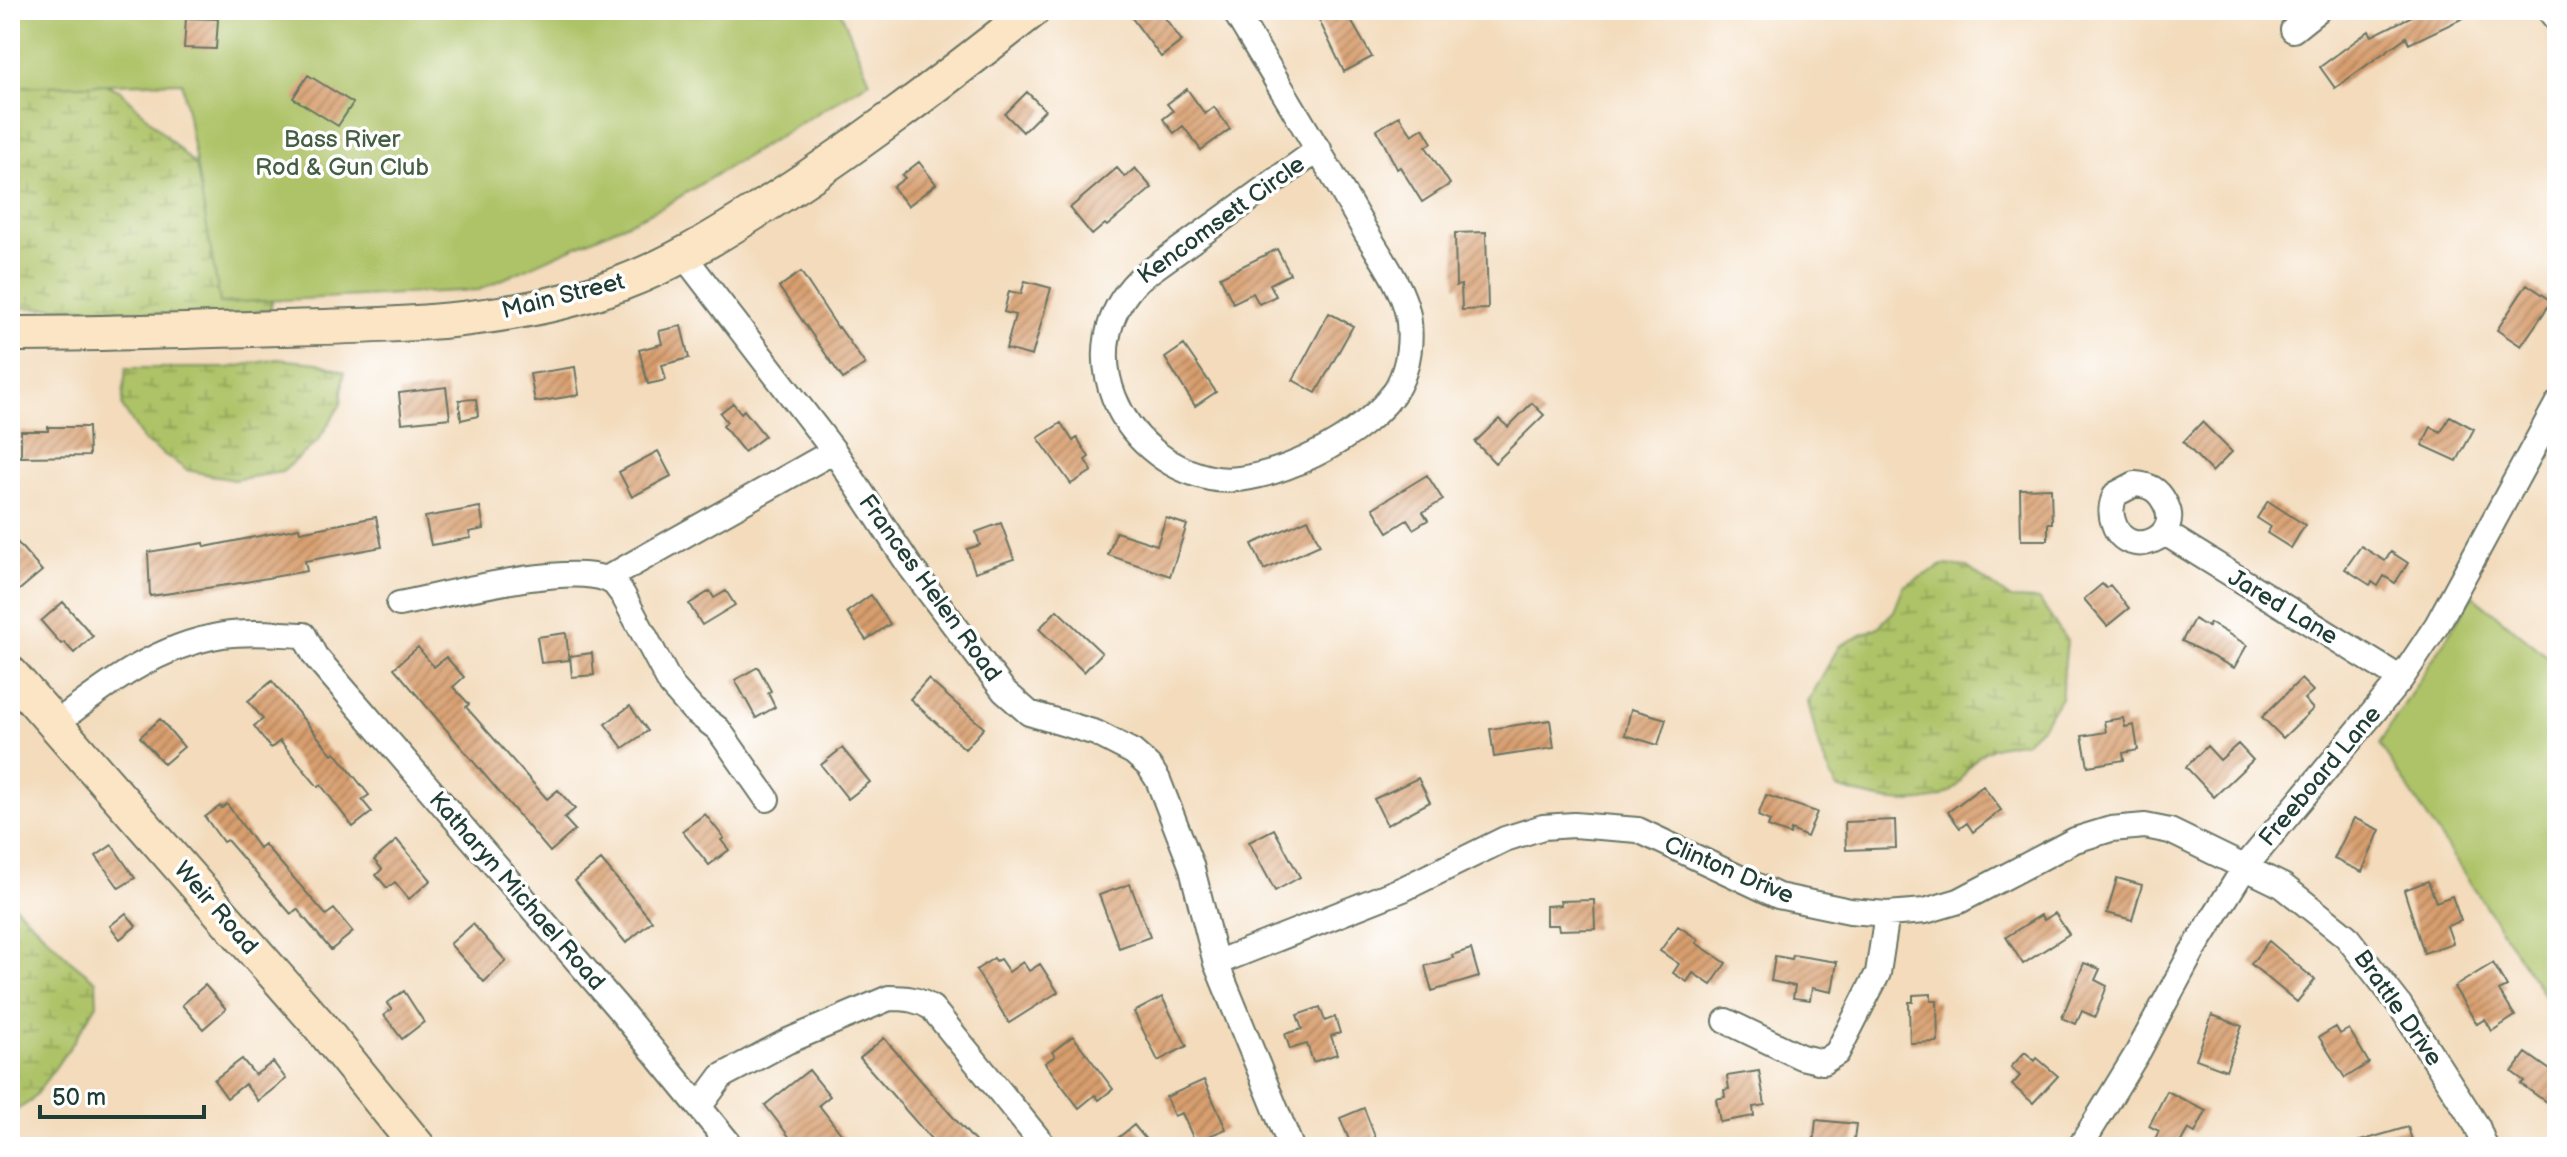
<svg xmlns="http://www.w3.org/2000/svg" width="2567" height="1157" font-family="'Balsamiq Sans',sans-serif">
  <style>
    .wetland { fill: url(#wetland-marsh); stroke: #66804e; stroke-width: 2 }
    .park { fill: #aec368; stroke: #66804e; stroke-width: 2 }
    .building { fill: url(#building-hatch) }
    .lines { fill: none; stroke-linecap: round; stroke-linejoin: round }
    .street-casing { stroke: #697464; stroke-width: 28 }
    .secondary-casing { stroke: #697464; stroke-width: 38 }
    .street { stroke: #fff; stroke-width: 24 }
    .secondary { stroke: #fce5c4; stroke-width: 34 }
    .labels { text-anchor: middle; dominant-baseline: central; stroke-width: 7; stroke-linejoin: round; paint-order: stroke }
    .park-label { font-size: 24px; fill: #435e41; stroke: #fff }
    .street-label { font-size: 24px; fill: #1f3d34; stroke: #fff }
  </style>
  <defs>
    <pattern id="wetland-marsh" width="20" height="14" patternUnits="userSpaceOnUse" patternTransform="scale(2)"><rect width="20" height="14" fill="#aec368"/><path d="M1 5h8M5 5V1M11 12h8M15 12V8" fill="none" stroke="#8da056"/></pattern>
    <pattern id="building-hatch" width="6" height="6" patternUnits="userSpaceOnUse" patternTransform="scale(2)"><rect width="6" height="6" fill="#d89e6e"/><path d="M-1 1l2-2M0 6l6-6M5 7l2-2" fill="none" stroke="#af825b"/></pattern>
  </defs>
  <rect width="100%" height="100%" fill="#fff"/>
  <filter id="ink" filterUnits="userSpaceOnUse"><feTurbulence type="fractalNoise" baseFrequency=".0125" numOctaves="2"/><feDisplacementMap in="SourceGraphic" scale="16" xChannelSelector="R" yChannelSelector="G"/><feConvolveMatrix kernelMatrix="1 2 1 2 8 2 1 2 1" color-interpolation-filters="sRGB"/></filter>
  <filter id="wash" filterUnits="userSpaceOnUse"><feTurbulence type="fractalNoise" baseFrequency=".006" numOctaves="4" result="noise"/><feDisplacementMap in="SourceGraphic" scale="32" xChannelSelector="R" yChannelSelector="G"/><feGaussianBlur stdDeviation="1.8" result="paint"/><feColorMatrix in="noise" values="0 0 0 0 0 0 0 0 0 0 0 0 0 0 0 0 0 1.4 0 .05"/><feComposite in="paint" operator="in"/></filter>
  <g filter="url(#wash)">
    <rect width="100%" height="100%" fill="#f3dbbc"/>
    <path class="wetland" d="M10 53 72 69 121 91 201 171 277 287 270 309C216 323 159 313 103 309 72 307 41 308 10 308Z
      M278 359 318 363 344 372 341 404 317 442 282 472 233 480 187 470 144 441 122 406 126 368H227Z
      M1943 565 1967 567 2011 599 2039 600 2067 641 2061 698 2041 727 2025 742C1998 744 1982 747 1966 771 1963 777 1958 787 1952 791 1919 812 1870 798 1837 788L1820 751 1808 702 1839 646 1878 627 1894 611 1904 586Z
      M10 901 71 961 96 981 97 1004 73 1043 31 1101 10 1114Z"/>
    <path class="park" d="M10 10H840L870 81 661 208 479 290 220 303 182 82 10 87Z
      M2473 596 2557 664V1015L2379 744Z"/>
    <g id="blocks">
      <path class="building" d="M1126 10H1159L1182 41 1161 57Z
        M1328 10H1345L1372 57 1344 72 1317 16Z
        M2424 10H2480L2409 44 2406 37 2335 88 2320 67 2369 31 2372 36Z
        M186 18 218 19 216 49 184 48Z
        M308 75 353 103 338 126 293 98Z
        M1187 89 1205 114 1214 107 1230 129 1201 150 1183 126 1174 133 1163 119 1173 111 1167 104Z
        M1027 92 1045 110 1023 132 1005 114Z
        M1399 116 1412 135 1423 128 1432 143 1426 147 1450 184 1422 202 1400 167 1397 169 1377 130Z
        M919 162 936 184 908 206 893 187 905 178 902 175Z
        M1117 168 1125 177 1135 168 1152 188 1107 226 1105 224 1092 235 1070 208Z
        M1486 232 1488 309 1462 310 1461 285 1456 286 1455 233Z
        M1277 249 1290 274 1270 284 1276 296 1259 304 1253 293 1233 303 1220 277Z
        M801 272 838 328 839 327 865 364 843 379 779 287Z
        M1025 281 1051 288 1032 356 1006 349 1015 315 1004 312 1009 291 1021 294Z
        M2527 284 2552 301 2521 346 2497 330Z
        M1329 313 1353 326 1316 393 1293 380Z
        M681 326 689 358 662 365 666 380 648 384 639 350 662 344 659 331Z
        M1184 345 1216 392 1195 406 1165 358Z
        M575 367 579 395 535 402 530 374Z
        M446 387 450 418 402 423 399 393Z
        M476 399 478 416 461 420 459 400Z
        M733 403 741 413 744 410 765 436 744 452 723 426 727 422 720 413Z
        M1532 403 1544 415 1495 463 1475 442 1499 419 1508 427Z
        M2450 416 2474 429 2457 461 2422 445 2431 427 2441 432Z
        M2202 422 2232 452 2212 472 2183 442Z
        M1061 423 1073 441 1077 438 1089 457 1085 460 1092 471 1071 484 1038 438Z
        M48 427H88L89 456 21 457V431H48Z
        M658 451 671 476 632 497 619 472Z
        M1427 475 1443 500 1423 512 1428 520 1413 529 1407 520 1388 532 1373 508Z
        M2051 488 2052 523H2048V540H2021L2020 489Z
        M2268 501 2305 525 2291 548 2267 533 2271 527 2257 518Z
        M480 507 484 529 469 532 471 538 431 545 425 517Z
        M376 517 382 547 305 561 307 571 234 584 150 596 148 552 204 543 205 547 299 528 300 532Z
        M1166 518 1187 525 1170 576 1108 555 1116 532 1157 545Z
        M1308 519 1320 545 1264 570 1252 544Z
        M1001 523 1014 559 975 572 967 549 980 545 976 532Z
        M10 534 42 571 18 591 10 582Z
        M2361 546 2385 561 2391 552 2408 563 2395 583 2384 576 2378 586 2372 582 2370 585 2345 569Z
        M2102 584 2106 588 2110 585 2129 608 2107 626 2084 599Z
        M710 591 714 598 726 591 735 605 702 625 689 604Z
        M871 595 890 624 866 640 847 612Z
        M63 602 93 636 74 653 64 642 61 644 41 621Z
        M1057 610 1102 653 1084 672 1039 629Z
        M2194 619 2208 627 2210 623 2247 645 2234 668 2182 641Z
        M566 633 569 660 541 663 537 637Z
        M418 647 434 667 446 657 464 677 453 687 469 704 466 707 547 799 558 790 575 809 564 818 575 830 550 852 394 668Z
        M592 653 594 675 572 677 570 656Z
        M758 667 771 691 768 693 775 707 756 718 735 680Z
        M928 679 984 728 965 749 910 699Z
        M2301 679 2313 691 2304 699 2313 709 2283 738 2262 717Z
        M272 681 332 754 335 752 369 795 362 800 372 812 353 827 321 785 318 787 280 741 271 748 254 726 263 719 248 701Z
        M630 706 648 731 623 748 605 724Z
        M1631 709 1666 719 1658 745 1625 735Z
        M2123 718 2125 727 2134 725 2138 750 2123 753 2124 760 2088 766 2082 736 2106 732 2104 721Z
        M160 719 184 747 164 764 140 737Z
        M1550 720 1554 748 1494 757 1490 729Z
        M2238 744 2253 760 2214 797 2186 767 2207 746 2220 760Z
        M842 748 870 782 848 799 821 765Z
        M1418 778 1430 802 1387 825 1374 799Z
        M1983 786 2001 810 1973 832 1967 823 1960 828 1948 812Z
        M1766 795 1817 812 1807 837 1791 830 1790 835 1768 827 1770 821 1758 816Z
        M227 804 259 848 264 844 326 915 334 909 353 932 331 950 297 909 291 914 227 840 223 842 205 817 220 806 222 808Z
        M705 814 724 838 721 840 729 850 709 865 682 831Z
        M2354 818 2380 830 2362 872 2334 859Z
        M1895 820 1896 848 1846 850 1845 822Z
        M1274 829 1300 877 1275 891 1249 842Z
        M397 840 431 880 409 899 395 882 387 888 376 875 382 869 374 860Z
        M112 845 135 878 119 888 96 856Z
        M601 860 652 921 626 943 575 881Z
        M2117 878 2142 885 2132 920 2107 913Z
        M2428 881 2436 902 2452 896 2461 921 2447 926 2453 943 2424 953 2404 890Z
        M1130 884 1150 937 1119 948 1099 895Z
        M1594 900 1595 929 1559 930 1558 925H1546V906L1561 905 1560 901Z
        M126 913 136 926 120 939 110 926Z
        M2055 913 2069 934 2023 964 2006 937 2041 915 2044 920Z
        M473 924 506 961 484 982 450 944Z
        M1678 926 1699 940 1696 943 1726 963 1711 985 1693 973 1687 982 1673 973 1679 964 1660 951Z
        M2269 941 2315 980 2297 1002 2251 964Z
        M1471 949 1479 977 1432 991 1425 966 1453 958 1452 955Z
        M1793 955 1837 962 1832 992 1812 988 1810 1000 1793 998 1795 986 1771 981 1775 956 1792 959Z
        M994 958 996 961 1000 959 1009 972 1023 962 1029 971 1040 964 1058 992 1009 1023 976 970Z
        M2084 963 2100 969 2095 980 2107 986 2095 1017 2082 1011 2076 1024 2062 1018Z
        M2493 963 2507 987 2499 991 2515 1016 2492 1031 2485 1019 2477 1024 2454 987Z
        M205 985 226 1009 203 1029 182 1005Z
        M404 991 424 1022 402 1039 384 1015 392 1009 387 1003Z
        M1931 994V1001H1937L1938 1042 1910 1043 1909 1002H1913V995Z
        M1162 997 1187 1046 1158 1061 1134 1012Z
        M1320 1007 1325 1021 1335 1017 1340 1033 1331 1036 1337 1054 1313 1062 1307 1044 1290 1049 1285 1034 1302 1029 1297 1015Z
        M2212 1015 2242 1026 2226 1070 2196 1059Z
        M2336 1027 2340 1034 2349 1029 2369 1063 2345 1078 2319 1037Z
        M1073 1036 1113 1089 1099 1100 1095 1095 1079 1108 1045 1063 1055 1056 1052 1052Z
        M884 1038 937 1099 980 1147H938L860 1058Z
        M2025 1052 2035 1061 2037 1058 2058 1076 2033 1103 2012 1085 2020 1076 2011 1067Z
        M2526 1053 2557 1075V1110L2521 1084 2524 1081 2512 1072Z
        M242 1059 255 1075 273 1062 286 1079 258 1101 245 1084 227 1098 214 1080Z
        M809 1070 830 1096 819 1105 845 1139 835 1147H797L765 1105Z
        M1759 1071 1765 1105 1753 1107 1754 1116 1720 1122 1716 1099 1725 1097 1724 1090 1729 1089 1727 1076Z
        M1204 1080 1226 1129 1195 1142 1182 1113 1174 1116 1166 1097Z
        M2167 1091 2206 1111 2195 1133 2188 1129 2178 1147H2151L2159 1131 2149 1126Z
        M1364 1108 1379 1147H1352L1340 1118Z
        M1816 1120 1856 1124 1853 1147H1813Z
        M1134 1125 1152 1147H1107Z
        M2408 1127 2414 1147H2358L2357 1142Z"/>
    </g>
  </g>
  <g filter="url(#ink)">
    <use href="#blocks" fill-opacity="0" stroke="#697464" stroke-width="2"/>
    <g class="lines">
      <defs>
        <path id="street" d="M1234 10C1278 83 1322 155 1364 229 1379 255 1402 285 1408 315 1412 339 1409 365 1398 386 1372 434 1264 490 1210 478 1120 459 1068 349 1139 279L1319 149
          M2549 10 2557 20
          M2293 30 2318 10
          M684 256 834 451 909 565 1004 691 1029 713 1096 733 1133 752 1149 766 1158 780 1191 865 1216 963 1291 1147
          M2135 484C2149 485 2158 489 2165 503 2185 538 2127 562 2114 524 2110 514 2111 503 2116 494Z
          M2165 533 2401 679
          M606 579 614 583 623 595 671 685 693 710 718 729 767 799
          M399 604C446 595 564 563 606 579L834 451
          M54 725C106 685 156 646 223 635 249 631 277 634 304 635L315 656 618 1008 732 1147
          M1216 963 1403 889 1505 839 1543 827 1574 825 1638 830 1778 896 1850 911 1887 914 1925 911 1959 901 2075 840 2111 829 2145 826 2170 831 2283 886 2346 936 2399 1004 2477 1126 2485 1147
          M1726 1021 1801 1057 1823 1062 1837 1053 1878 973 1887 914
          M699 1107 722 1076 788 1041 889 998C906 998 918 999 932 1008L1045 1147
          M2080 1147 2138 1052 2192 952 2245 867 2401 679 2437 625 2557 404"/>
        <path id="secondary" d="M10 334C101 334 191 331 282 328 395 325 515 324 622 283 670 265 712 239 755 212 852 151 943 81 1033 10
          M10 673 320 1026 418 1147"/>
      </defs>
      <use href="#street" class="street-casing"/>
      <use href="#secondary" class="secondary-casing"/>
      <use href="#street" class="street"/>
      <use href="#secondary" class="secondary"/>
    </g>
  </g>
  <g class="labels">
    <g class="park-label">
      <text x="342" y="139">Bass River<tspan x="342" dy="28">Rod &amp; Gun Club</tspan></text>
    </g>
    <g class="street-label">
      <text transform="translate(1221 220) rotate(-36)">Kencomsett Circle</text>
      <text transform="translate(563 296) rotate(-14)">Main Street</text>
      <text transform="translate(930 588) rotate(54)">Frances Helen Road</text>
      <text transform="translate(2283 607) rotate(31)">Jared Lane</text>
      <text transform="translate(2320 776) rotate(-50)">Freeboard Lane</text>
      <text transform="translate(1729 870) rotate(23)">Clinton Drive</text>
      <text transform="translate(517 891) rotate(49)">Katharyn Michael Road</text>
      <text transform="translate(216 908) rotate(49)">Weir Road</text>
      <text transform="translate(2398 1008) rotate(55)">Brattle Drive</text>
    </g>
  </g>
  <rect width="2567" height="1157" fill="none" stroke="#fff" stroke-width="40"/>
  <path d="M40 1105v12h164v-12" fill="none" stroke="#1f3d34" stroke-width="4"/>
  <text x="52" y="1105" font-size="24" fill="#1f3d34" stroke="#ffffff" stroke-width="6" paint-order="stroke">50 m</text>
</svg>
